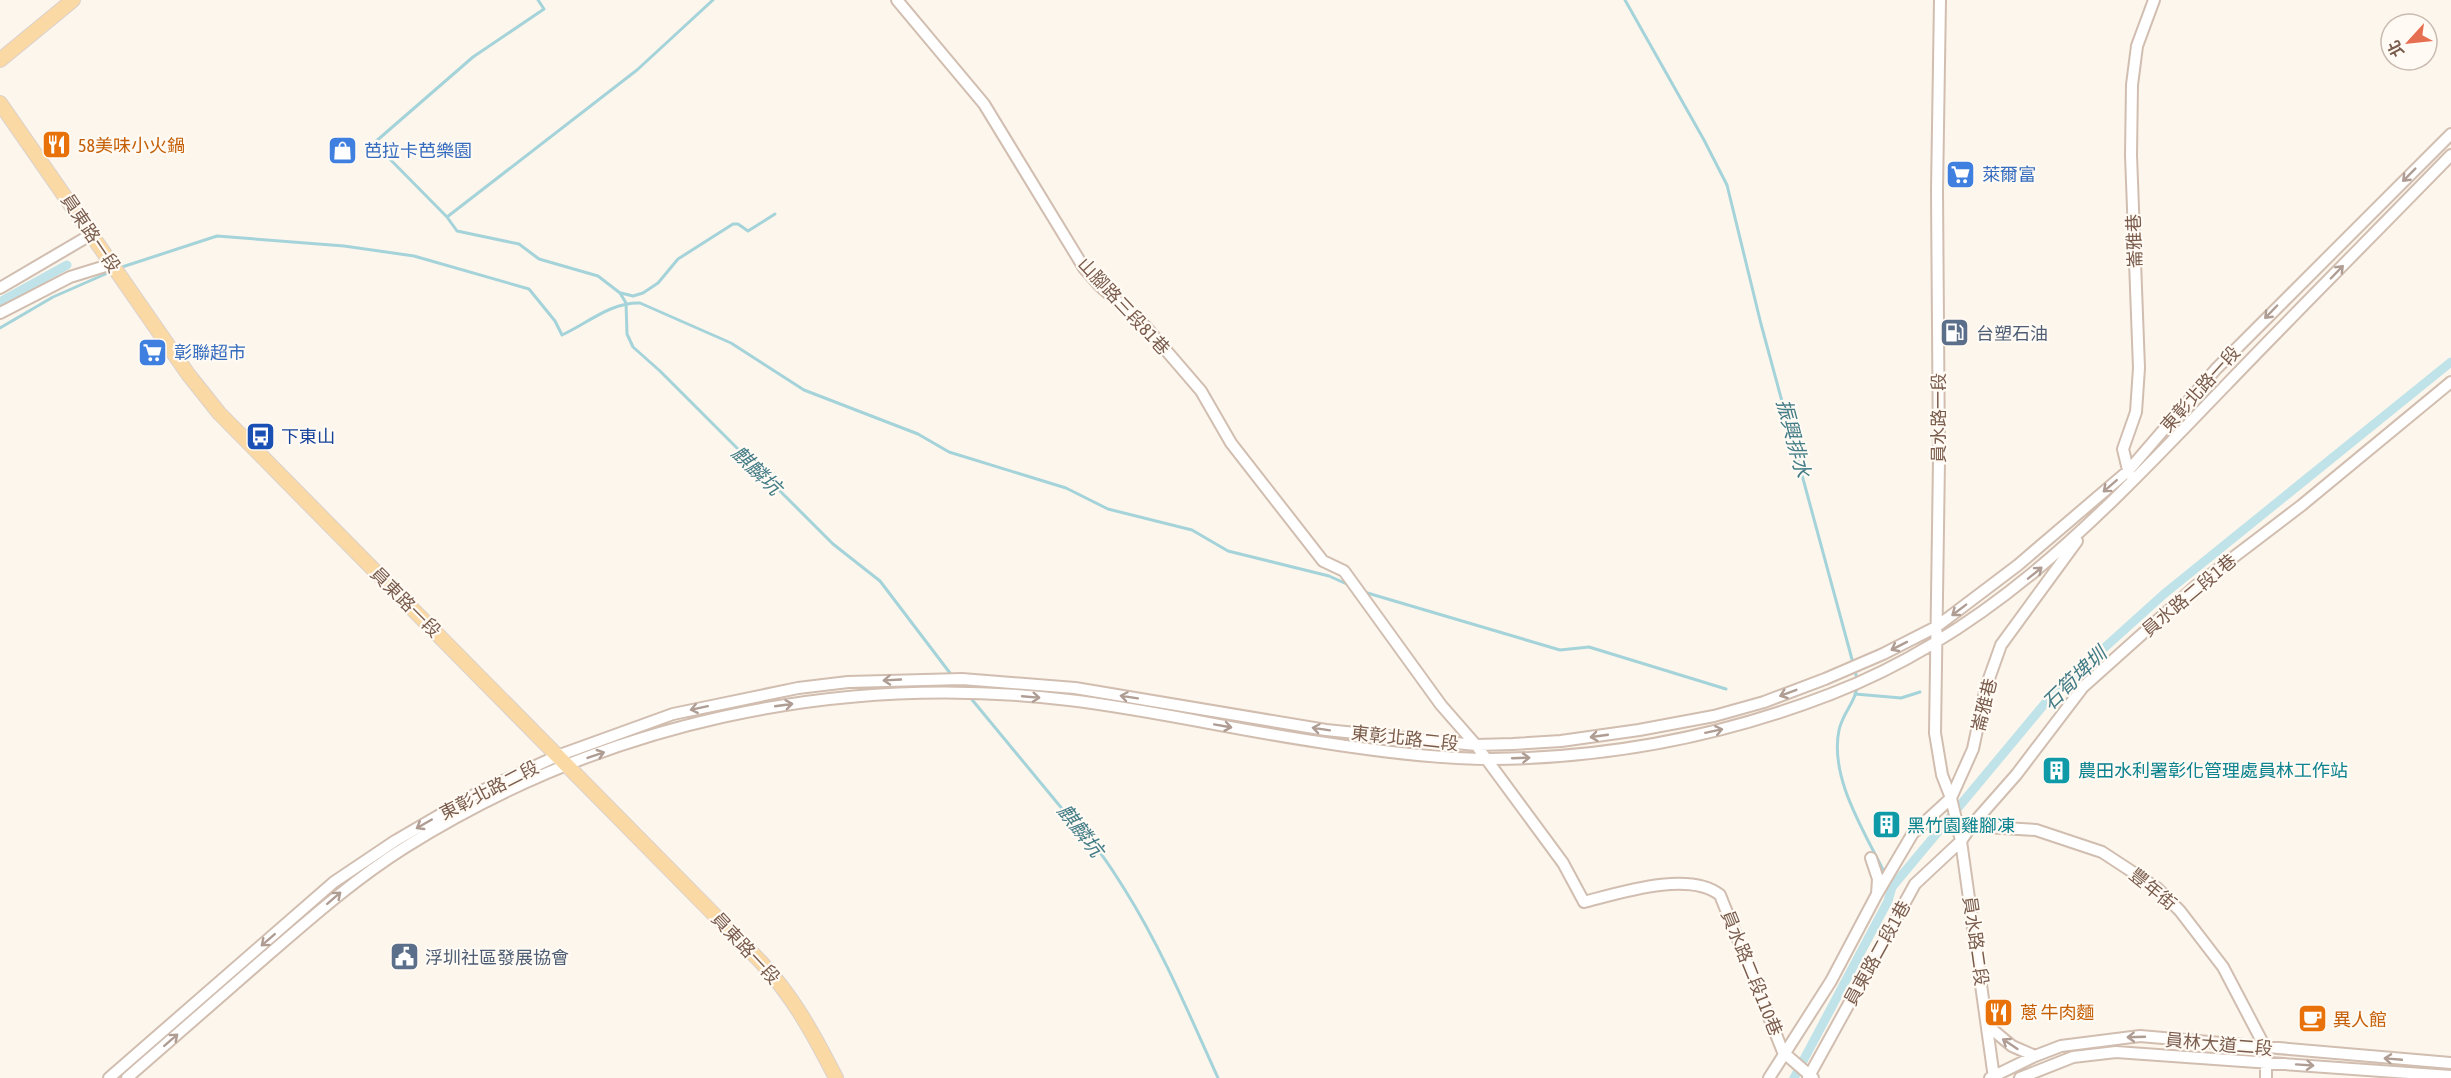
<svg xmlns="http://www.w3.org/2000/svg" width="2451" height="1078" font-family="'Asap Condensed','Noto Sans TC',sans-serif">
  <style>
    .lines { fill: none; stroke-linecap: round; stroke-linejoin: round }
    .stream { stroke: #a5d3da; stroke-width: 3 }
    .canal { stroke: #bfe3e8; stroke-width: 9 }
    .minor-casing { stroke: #d1beb0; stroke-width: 14 }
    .major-casing { stroke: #dad1cd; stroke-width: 16 }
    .minor { stroke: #fff; stroke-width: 10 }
    .major { stroke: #fbd9a5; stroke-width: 14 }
    .oneway { stroke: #af9d94 }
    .labels { text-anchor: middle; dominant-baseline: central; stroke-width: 4.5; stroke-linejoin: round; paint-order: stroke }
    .food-label { font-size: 18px; fill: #c56008; stroke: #fffaf3; text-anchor: start }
    .shop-label { font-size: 18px; fill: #366cbe; stroke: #fffaf3; text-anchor: start }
    .street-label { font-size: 18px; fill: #7a5c4d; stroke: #fffaf3 }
    .service-label { font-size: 18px; fill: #4e5e75; stroke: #fffaf3; text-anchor: start }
    .transit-label { font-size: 18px; fill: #164399; stroke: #fffaf3; text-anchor: start }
    .culture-label { font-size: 18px; fill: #0d838f; stroke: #fffaf3; text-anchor: start }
    .water-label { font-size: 20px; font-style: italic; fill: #437c86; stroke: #fffaf3 }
  </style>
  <rect width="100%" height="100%" fill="#fdf6ec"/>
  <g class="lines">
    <path class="stream" d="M713 0 637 70 447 217 457 231 519 244 539 259 598 276 620 293 626 303 627 334 633 347 660 371 833 544 880 581 953 677
      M1625 0 1704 140 1727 185 1761 324 1853 663
      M447 217 374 143 473 57 544 9 538 0
      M119 268 217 236 344 246 414 256 529 289 555 321 562 335C588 323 611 302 640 303L731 343 804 390 918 434 949 452 1066 488 1108 509 1192 530 1228 551 1329 576 1349 585
      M621 293 633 296 643 293 658 283 678 259 733 224H738L748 231 775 214
      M0 328 53 297 110 272
      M1364 592 1560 650 1589 647 1726 689
      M1855 670C1863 699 1845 705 1839 730 1829 778 1865 832 1885 874
      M1855 694 1901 698 1920 692
      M969 696 1078 828C1098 847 1110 866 1125 890 1162 949 1189 1014 1218 1078
      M1888 880 1892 887"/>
    <path class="canal" d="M0 302 67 265
      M1794 1078 1888 901 1892 887 2052 695 2164 594 2451 362"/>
    <defs>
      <path id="minor" d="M897 0 984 104 1084 268 1100 286 1146 327 1201 391 1231 443 1323 561 1344 571 1441 705 1476 745 1563 863 1584 902C1619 893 1689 870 1720 895L1783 1052 1813 1078
        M1940 0 1937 191 1939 460 1935 733 1942 775 1951 798 1961 841 1994 1078
        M0 288 92 234
        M0 313 70 277 112 264
        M2129 474 2123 449 2136 412 2139 368 2131 155 2132 85 2137 46 2154 0
        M1971 826 2036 830 2102 852 2157 888 2180 911 2223 967 2266 1049V1078
        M1877 894 1913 833 1951 798 1973 749 1986 687 2001 645 2077 541
        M1988 1026 2012 1046 2035 1056
        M109 1078 334 882 395 841 479 792 557 756 673 714 798 688 848 682 962 679 1075 688 1326 730 1476 745 1513 744 1561 741 1639 730 1714 716 1764 702 1825 679 1883 654 1936 627 2018 565 2128 471 2216 369 2451 134
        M127 1078C174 1037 221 996 268 955 312 917 355 879 404 848 602 723 837 672 1069 700 1153 710 1236 730 1319 742 1376 751 1435 759 1492 759 1608 758 1723 736 1831 694 1997 630 2107 508 2227 384 2301 307 2377 231 2451 155
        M1769 1078 1831 981 1877 894 1878 879 1871 858
        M1808 1078 1915 884 1961 841 1971 826 2016 775 2083 687 2197 585 2302 505 2451 382
        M1990 1078 2035 1056 2061 1046 2140 1036 2451 1063
        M2020 1078 2073 1057 2116 1052 2451 1076"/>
      <path id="major" d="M0 60 73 0
        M0 103 188 374 219 413 760 961C793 996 814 1035 836 1078"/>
    </defs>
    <use href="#minor" class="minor-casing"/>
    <use href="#major" class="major-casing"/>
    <use href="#minor" class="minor"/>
    <use href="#major" class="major"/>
  </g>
  <defs><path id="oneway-shaft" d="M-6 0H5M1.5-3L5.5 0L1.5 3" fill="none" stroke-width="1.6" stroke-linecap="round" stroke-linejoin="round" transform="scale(1.5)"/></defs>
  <g class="oneway">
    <use href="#oneway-shaft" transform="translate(2409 175) rotate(135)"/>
    <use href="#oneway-shaft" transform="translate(2337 272) rotate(-46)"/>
    <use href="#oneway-shaft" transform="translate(2271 312) rotate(134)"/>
    <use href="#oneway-shaft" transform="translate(2110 486) rotate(139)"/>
    <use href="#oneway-shaft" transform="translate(2035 573) rotate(-39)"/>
    <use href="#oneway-shaft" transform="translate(1959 610) rotate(143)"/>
    <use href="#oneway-shaft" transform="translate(1899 646) rotate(153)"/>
    <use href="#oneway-shaft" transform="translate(892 680) rotate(177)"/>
    <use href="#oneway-shaft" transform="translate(1788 693) rotate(159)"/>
    <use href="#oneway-shaft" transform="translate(1031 697) rotate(5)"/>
    <use href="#oneway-shaft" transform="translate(1129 697) rotate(-171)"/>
    <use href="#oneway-shaft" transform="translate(784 705) rotate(-8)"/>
    <use href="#oneway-shaft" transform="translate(699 708) rotate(168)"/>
    <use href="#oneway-shaft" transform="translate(1223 726) rotate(10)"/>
    <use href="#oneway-shaft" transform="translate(1321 729) rotate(-171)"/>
    <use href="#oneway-shaft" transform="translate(1714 731) rotate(-12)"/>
    <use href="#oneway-shaft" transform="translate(1599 736) rotate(172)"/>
    <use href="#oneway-shaft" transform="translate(596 755) rotate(-19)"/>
    <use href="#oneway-shaft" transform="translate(1521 758) rotate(-2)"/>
    <use href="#oneway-shaft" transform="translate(424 824) rotate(150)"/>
    <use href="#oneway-shaft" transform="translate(334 898) rotate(-41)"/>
    <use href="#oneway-shaft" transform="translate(268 940) rotate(139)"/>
    <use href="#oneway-shaft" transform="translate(2136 1037) rotate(178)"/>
    <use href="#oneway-shaft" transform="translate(171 1040) rotate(-41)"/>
    <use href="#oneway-shaft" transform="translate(2010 1044) rotate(-146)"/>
    <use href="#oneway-shaft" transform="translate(2393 1059) rotate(-175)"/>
    <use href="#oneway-shaft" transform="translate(2305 1065) rotate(4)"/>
  </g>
  <defs>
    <symbol id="restaurant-square" viewBox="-11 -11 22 22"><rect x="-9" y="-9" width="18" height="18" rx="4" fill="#e8710a" stroke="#fffaf3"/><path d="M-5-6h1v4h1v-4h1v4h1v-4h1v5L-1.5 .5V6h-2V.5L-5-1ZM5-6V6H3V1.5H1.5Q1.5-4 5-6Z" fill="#fff"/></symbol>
    <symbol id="shop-square" viewBox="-11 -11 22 22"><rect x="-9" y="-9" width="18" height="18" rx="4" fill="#3f7fe0" stroke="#fffaf3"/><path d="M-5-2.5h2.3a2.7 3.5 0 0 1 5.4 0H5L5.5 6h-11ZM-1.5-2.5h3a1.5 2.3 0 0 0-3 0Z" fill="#fff"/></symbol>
    <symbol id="supermarket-square" viewBox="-11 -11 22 22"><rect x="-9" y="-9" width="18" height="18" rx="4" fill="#3f7fe0" stroke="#fffaf3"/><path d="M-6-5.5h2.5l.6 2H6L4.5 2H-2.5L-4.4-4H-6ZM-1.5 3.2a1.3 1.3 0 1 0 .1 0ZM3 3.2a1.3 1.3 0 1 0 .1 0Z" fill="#fff"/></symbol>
    <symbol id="fuel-square" viewBox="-11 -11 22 22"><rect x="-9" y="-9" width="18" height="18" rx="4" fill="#5c6f8a" stroke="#fffaf3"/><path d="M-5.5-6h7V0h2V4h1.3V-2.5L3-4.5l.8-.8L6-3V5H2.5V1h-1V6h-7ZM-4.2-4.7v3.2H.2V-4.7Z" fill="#fff"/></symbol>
    <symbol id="bus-square" viewBox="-11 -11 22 22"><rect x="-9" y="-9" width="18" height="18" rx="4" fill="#1a4fb4" stroke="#fffaf3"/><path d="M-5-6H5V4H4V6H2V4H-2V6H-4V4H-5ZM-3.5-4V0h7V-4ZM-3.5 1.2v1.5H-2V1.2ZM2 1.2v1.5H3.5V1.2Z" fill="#fff"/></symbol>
    <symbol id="building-square" viewBox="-11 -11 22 22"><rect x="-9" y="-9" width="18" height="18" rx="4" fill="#0f9aa8" stroke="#fffaf3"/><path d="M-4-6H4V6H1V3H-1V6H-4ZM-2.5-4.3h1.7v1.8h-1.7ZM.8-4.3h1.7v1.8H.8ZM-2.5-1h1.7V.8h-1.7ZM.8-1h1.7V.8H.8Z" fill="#fff"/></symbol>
    <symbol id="civic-square" viewBox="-11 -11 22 22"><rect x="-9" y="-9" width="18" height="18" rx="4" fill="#5c6f8a" stroke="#fffaf3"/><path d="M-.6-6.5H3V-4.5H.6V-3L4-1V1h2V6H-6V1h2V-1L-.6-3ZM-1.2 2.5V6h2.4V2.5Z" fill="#fff"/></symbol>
    <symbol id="cafe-square" viewBox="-11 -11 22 22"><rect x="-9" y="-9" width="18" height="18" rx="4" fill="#e8710a" stroke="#fffaf3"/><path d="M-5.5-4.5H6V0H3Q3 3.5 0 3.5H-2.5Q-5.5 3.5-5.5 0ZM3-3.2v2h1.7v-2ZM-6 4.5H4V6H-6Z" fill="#fff"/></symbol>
  </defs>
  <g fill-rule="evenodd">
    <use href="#restaurant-square" x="40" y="128" width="33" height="33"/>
    <use href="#shop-square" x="326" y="134" width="33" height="33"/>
    <use href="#supermarket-square" x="1944" y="158" width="33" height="33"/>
    <use href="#fuel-square" x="1938" y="316" width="33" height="33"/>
    <use href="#supermarket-square" x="136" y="336" width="33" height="33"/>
    <use href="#bus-square" x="244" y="420" width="33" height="33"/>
    <use href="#building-square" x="2040" y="754" width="33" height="33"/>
    <use href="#building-square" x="1870" y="808" width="33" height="33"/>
    <use href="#civic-square" x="388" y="940" width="33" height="33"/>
    <use href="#restaurant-square" x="1982" y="996" width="33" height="33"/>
    <use href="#cafe-square" x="2296" y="1002" width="33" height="33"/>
  </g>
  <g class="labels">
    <g class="food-label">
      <text x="78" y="145">58美味小火鍋</text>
      <text x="2020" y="1012">蔥 牛肉麵</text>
      <text x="2333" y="1019">異人館</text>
    </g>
    <g class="shop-label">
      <text x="364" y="150">芭拉卡芭樂園</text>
      <text x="1982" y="174">萊爾富</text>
      <text x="174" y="352">彰聯超市</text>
    </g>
    <g class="street-label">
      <text transform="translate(91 233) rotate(56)">員東路一段</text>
      <text transform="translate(2134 241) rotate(-92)">崙雅巷</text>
      <text transform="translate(1124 306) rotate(47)">山腳路三段81巷</text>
      <text transform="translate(2200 389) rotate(-48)">東彰北路一段</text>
      <text transform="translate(1938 418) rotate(-90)">員水路一段</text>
      <text transform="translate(2189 595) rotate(-40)">員水路二段1巷</text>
      <text transform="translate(406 602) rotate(45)">員東路一段</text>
      <text transform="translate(1984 705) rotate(-76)">崙雅巷</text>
      <text transform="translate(1405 738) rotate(6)">東彰北路二段</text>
      <text transform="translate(489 790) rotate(-27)">東彰北路二段</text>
      <text transform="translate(2153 889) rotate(39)">豐年街</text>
      <text transform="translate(1976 941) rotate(82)">員水路二段</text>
      <text transform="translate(746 948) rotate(47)">員東路一段</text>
      <text transform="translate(1877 953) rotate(-61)">員東路二段1巷</text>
      <text transform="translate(1752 973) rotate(68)">員水路二段110巷</text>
      <text transform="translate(2219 1044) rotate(5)">員林大道二段</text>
    </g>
    <g class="service-label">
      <text x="1976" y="333">台塑石油</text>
      <text x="425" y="957">浮圳社區發展協會</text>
    </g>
    <g class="transit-label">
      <text x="281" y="436">下東山</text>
    </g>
    <g class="culture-label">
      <text x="2078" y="770">農田水利署彰化管理處員林工作站</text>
      <text x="1907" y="825">黑竹園雞腳凍</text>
    </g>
    <g class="water-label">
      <text transform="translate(1794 438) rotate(75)">振興排水</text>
      <text transform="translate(757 470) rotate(44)">麒麟坑</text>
      <text transform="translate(2074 678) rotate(-44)">石筍埤圳</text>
      <text transform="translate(1081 830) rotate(52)">麒麟坑</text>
    </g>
  </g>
  <g transform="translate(2409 42) rotate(243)"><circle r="28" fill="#fffaf3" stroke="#cabbb1" stroke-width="1.5"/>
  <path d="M0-4.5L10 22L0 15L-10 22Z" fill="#e76f51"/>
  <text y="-9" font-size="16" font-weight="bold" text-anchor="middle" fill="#7a5c4d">北</text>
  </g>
</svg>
